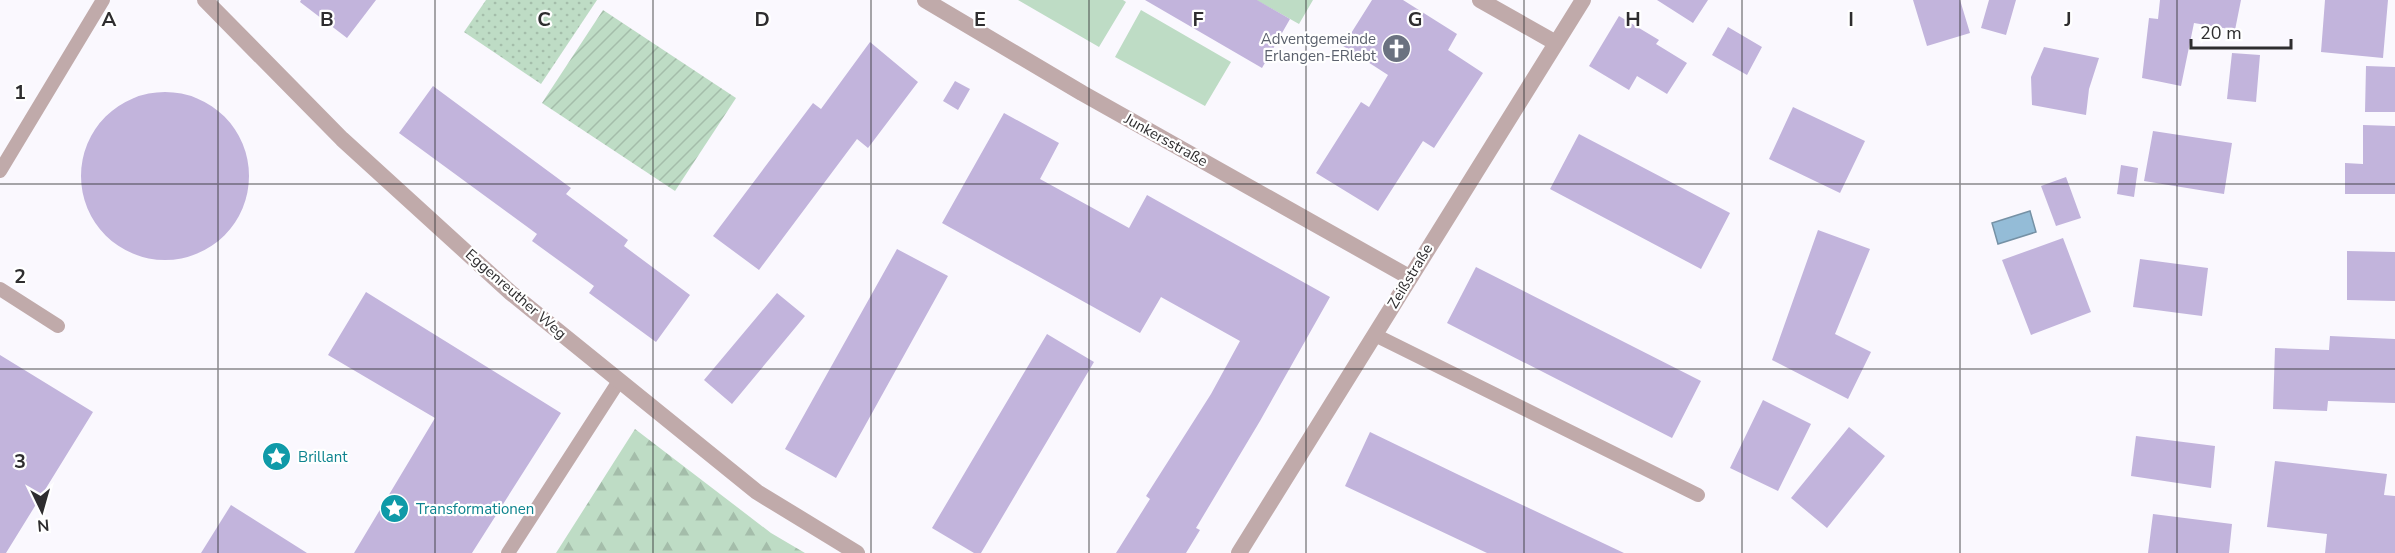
<svg xmlns="http://www.w3.org/2000/svg" width="2395" height="553" font-family="'Nunito Sans',sans-serif">
  <style>
    .grass { fill: #bedcc5 }
    .forest { fill: url(#forest-firs) }
    .park { fill: url(#park-dots) }
    .garden { fill: url(#garden-furrows) }
    .water { fill: #94bcd7; stroke: #7591a5; stroke-width: 1.5 }
    .building { fill: #c2b4dc }
    .lines { fill: none; stroke-linecap: round; stroke-linejoin: round }
    .service { stroke: #c0aaaa; stroke-width: 14 }
    .minor { stroke: #c0aaaa; stroke-width: 16 }
    .grid { fill: none; stroke: #2e2d2f; stroke-width: 1.5; stroke-opacity: 0.55 }
    .labels { text-anchor: middle; dominant-baseline: central; stroke-width: 4.5; stroke-linejoin: round; paint-order: stroke }
    .worship-label { font-size: 15px; fill: #5b616d; stroke: #fff; text-anchor: end }
    .street-label { font-size: 15px; fill: #2e2d2f; stroke: #fff }
    .culture-label { font-size: 15px; fill: #0d838f; stroke: #fff; text-anchor: start }
    .grid-label { font-size: 20px; text-anchor: middle; font-weight: bold; fill: #2e2d2f; stroke: #fff; stroke-width: 4.5; stroke-linejoin: round; paint-order: stroke }
  </style>
  <defs>
    <pattern id="forest-firs" width="22" height="20" patternUnits="userSpaceOnUse" patternTransform="scale(1.5)"><rect width="22" height="20" fill="#bedcc5"/><path d="M5 1l3.5 6h-7zM16 11l3.5 6h-7z" fill="#a4bdaa"/></pattern>
    <pattern id="park-dots" width="8" height="8" patternUnits="userSpaceOnUse" patternTransform="scale(1.5)"><rect width="8" height="8" fill="#bedcc5"/><path d="M2 2h.1M6 6h.1" fill="none" stroke="#a4bdaa" stroke-width="1.8" stroke-linecap="round"/></pattern>
    <pattern id="garden-furrows" width="10" height="10" patternUnits="userSpaceOnUse" patternTransform="scale(1.5)"><rect width="10" height="10" fill="#bedcc5"/><path d="M-1 1l2-2M0 10L10 0M9 11l2-2" fill="none" stroke="#a4bdaa"/></pattern>
  </defs>
  <rect width="100%" height="100%" fill="#faf8fe"/>
  <path class="grass" d="M1018 0H1123L1126 2 1099 47Z
    M1256 0H1313L1299 24Z
    M1141 10 1231 62 1205 106 1115 57Z"/>
  <path class="forest" d="M635 429 771 533 805 553H556Z"/>
  <path class="park" d="M486 0H597L541 84 464 32Z"/>
  <path class="garden" d="M603 10 736 98 675 191 542 103Z"/>
  <path class="water" d="M2030 211 2036 232 1998 244 1992 223Z"/>
  <path class="building" d="M301 0H376L347 38 300 2Z
    M1145 0H1257L1290 19 1262 68Z
    M1372 0H1403L1457 34 1448 50 1483 73 1434 148 1423 141 1378 211 1316 173 1361 102 1369 107 1388 75 1343 46Z
    M1657 0H1708L1693 23Z
    M1913 0H1960L1970 33 1927 46Z
    M1989 0H2016L2006 35 1981 28Z
    M2160 0H2241L2235 30 2194 23 2181 86 2142 78 2149 18 2158 19Z
    M2325 0H2388L2383 58 2321 52Z
    M1619 16 1659 40 1656 44 1687 63 1667 94 1637 76 1629 90 1589 66Z
    M1728 27 1762 47 1747 75 1712 55Z
    M870 42 918 82 868 148 857 139 759 270 713 236 813 103 821 109Z
    M2044 47 2099 58 2089 89 2086 115 2032 105 2031 77Z
    M2232 53 2260 55 2256 102 2227 99Z
    M2366 66 2395 67V112H2365Z
    M955 81 970 89 958 110 943 101Z
    M433 86 571 188 566 194 628 240 624 246 690 295 656 342 589 293 594 286 532 241 537 234 399 133Z
    M81 176a84 84 0 1 1 168 0a84 84 0 1 1-168 0Z
    M1793 107 1865 141 1840 193 1769 159Z
    M1004 113 1059 143 1040 179 1129 228 1147 195 1330 297 1260 421 1196 528 1200 530 1186 553H1116L1150 499 1146 496 1211 394 1240 341 1161 297 1140 333 942 223Z
    M2363 125 2395 126V194H2345V163L2363 164Z
    M2153 131 2232 143 2224 194 2144 181Z
    M1579 134 1730 213 1701 269 1550 189Z
    M2121 165 2138 168 2134 197 2117 194Z
    M2066 177 2081 218 2056 226 2041 186Z
    M1818 230 1870 249 1835 334 1871 352 1848 399 1772 360Z
    M2063 238 2091 312 2031 335 2002 260Z
    M897 249 948 276 836 478 785 449Z
    M2347 251 2395 252V301L2347 300Z
    M2140 259 2208 268 2202 316 2133 307Z
    M1476 267 1701 381 1672 438 1447 323Z
    M366 292 561 413 472 553H354L435 418 328 355Z
    M777 293 805 316 732 404 704 380Z
    M1047 334 1094 362 981 553H974L932 528Z
    M2330 336 2395 339V403L2328 401 2327 411 2273 409 2275 348 2329 350Z
    M0 355 93 412 6 553H0Z
    M1763 400 1811 424 1778 491 1730 468Z
    M1849 427 1885 456 1827 528 1791 498Z
    M1370 432 1459 475 1624 553H1487L1345 486Z
    M2136 436 2215 446 2211 488 2131 476Z
    M2275 461 2387 474 2384 495 2395 496V553H2325L2327 534 2267 527Z
    M231 505 307 553H201Z
    M2153 514 2232 524 2229 553H2148Z"/>
  <g class="lines">
    <path class="service" d="M0 171 103 0
      M0 289 58 326
      M1375 335 1698 495
      M508 553 619 381"/>
    <path class="minor" d="M205 0 342 139 511 293 757 492 857 553
      M925 0 1082 93 1409 277
      M1480 0 1556 43
      M1239 553 1583 0"/>
  </g>
  <path class="grid" d="M218 0V553M435 0V553M653 0V553M871 0V553M1089 0V553M1306 0V553M1524 0V553M1742 0V553M1960 0V553M2177 0V553M0 184H2395M0 369H2395"/>
  <defs>
    <symbol id="church-disc" viewBox="-11 -11 22 22"><circle r="9.5" fill="#6b7280" stroke="#fff"/><path d="M-1.2-6h2.4v3.5h3.3v2.4h-3.3V6h-2.4V-.1h-3.3v-2.4h3.3Z" fill="#fff"/></symbol>
    <symbol id="sight-disc" viewBox="-11 -11 22 22"><circle r="9.5" fill="#0f9aa8" stroke="#fff"/><path d="M0-6L1.8-2.2L6-1.7L2.9 1.2L3.7 5.4L0 3.3L-3.7 5.4L-2.9 1.2L-6-1.7L-1.8-2.2Z" fill="#fff"/></symbol>
  </defs>
  <g fill-rule="evenodd">
    <use href="#church-disc" x="1380" y="32" width="33" height="33"/>
    <use href="#sight-disc" x="260" y="440" width="33" height="33"/>
    <use href="#sight-disc" x="378" y="492" width="33" height="33"/>
  </g>
  <g class="labels">
    <g class="worship-label">
      <text x="1376" y="39">Adventgemeinde<tspan x="1376" dy="17">Erlangen-ERlebt</tspan></text>
    </g>
    <g class="street-label">
      <text transform="translate(1166 140) rotate(29)">Junkersstraße</text>
      <text transform="translate(1410 276) rotate(-59)">Zeißstraße</text>
      <text transform="translate(516 294) rotate(41)">Eggenreuther Weg</text>
    </g>
    <g class="culture-label">
      <text x="298" y="457">Brillant</text>
      <text x="416" y="509">Transformationen</text>
    </g>
  </g>
  <g class="grid-label">
    <text x="109" y="26">A</text>
    <text x="327" y="26">B</text>
    <text x="544" y="26">C</text>
    <text x="762" y="26">D</text>
    <text x="980" y="26">E</text>
    <text x="1198" y="26">F</text>
    <text x="1415" y="26">G</text>
    <text x="1633" y="26">H</text>
    <text x="1851" y="26">I</text>
    <text x="2068" y="26">J</text>
    <text x="20" y="99">1</text>
    <text x="20" y="283">2</text>
    <text x="20" y="468">3</text>
  </g>
  <g transform="translate(42 511) rotate(175)" stroke="#ffffff" stroke-width="4.5" paint-order="stroke">
  <path d="M0-4.5L10 22L0 15L-10 22Z" fill="#2e2d2f"/>
  <text y="-9" font-size="16" font-weight="bold" text-anchor="middle" fill="#2e2d2f">N</text>
  </g>
  <path d="M2191 39v9h100v-9" fill="none" stroke="#2e2d2f" stroke-width="3"/>
  <text x="2200" y="39" font-size="18" fill="#2e2d2f" stroke="#ffffff" stroke-width="4.5" paint-order="stroke">20 m</text>
</svg>
